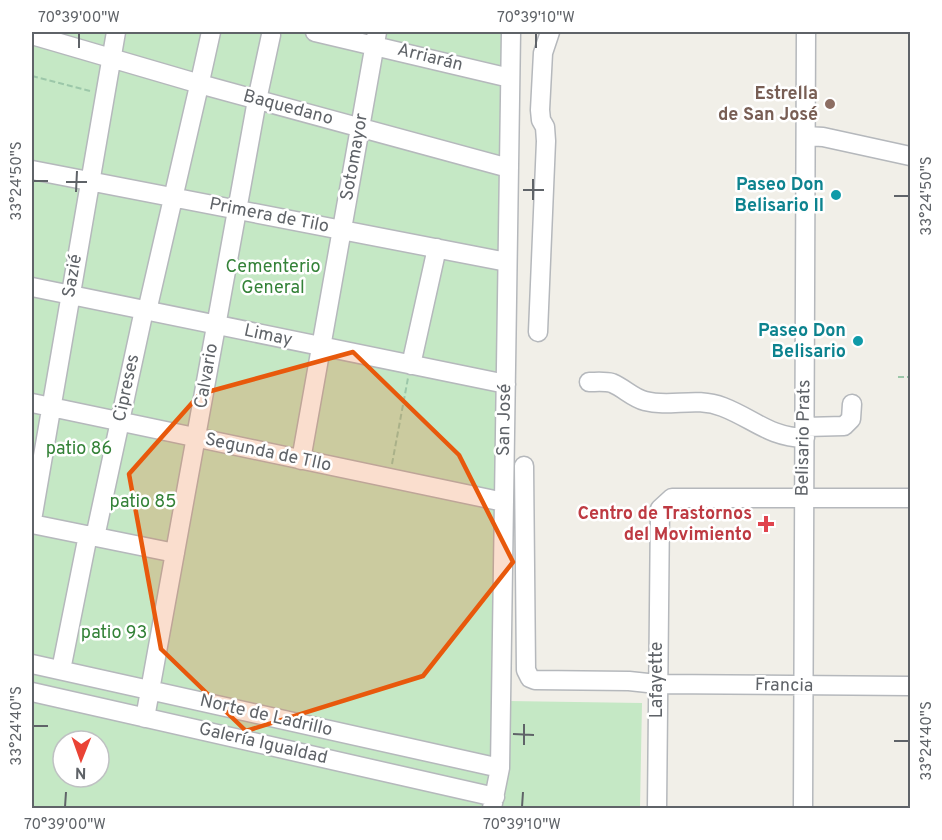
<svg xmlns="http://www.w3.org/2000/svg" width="942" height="840" font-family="Overpass,sans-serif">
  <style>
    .green { fill: #c5e8c5; fill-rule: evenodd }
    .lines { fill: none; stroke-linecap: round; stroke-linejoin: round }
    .minor-casing { stroke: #b5b8bc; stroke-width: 21 }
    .path { stroke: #9cc7a9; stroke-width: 2; stroke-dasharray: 6 3; stroke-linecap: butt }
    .minor { stroke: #fff; stroke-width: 18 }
    .marked { fill: #e8590c; fill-opacity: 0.2; stroke: #e8590c; stroke-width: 4.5; stroke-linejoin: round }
    .ticks { fill: none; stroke: #5f6368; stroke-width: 2 }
    .education-dot { fill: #8d6e63; stroke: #fff; stroke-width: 2 }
    .culture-dot { fill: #0f9aa8; stroke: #fff; stroke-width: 2 }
    .health-dot { fill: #e0444e; stroke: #fff; stroke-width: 2 }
    .labels { text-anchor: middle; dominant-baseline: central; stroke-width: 5; stroke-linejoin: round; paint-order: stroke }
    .street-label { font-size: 18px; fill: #5f6368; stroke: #fff }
    .education-label { font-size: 18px; font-weight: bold; fill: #785e54; stroke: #fff; text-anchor: end }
    .culture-label { font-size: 18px; font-weight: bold; fill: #0d838f; stroke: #fff; text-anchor: end }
    .park-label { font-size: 18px; fill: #348238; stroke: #fff }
    .health-label { font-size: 18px; font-weight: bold; fill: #be3a42; stroke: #fff; text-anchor: end }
    .neatline { fill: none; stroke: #5f6368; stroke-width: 2 }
    .ticks-label { font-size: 15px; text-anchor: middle; fill: #5f6368 }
  </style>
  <rect width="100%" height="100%" fill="#f1efe8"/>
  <path class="green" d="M32 32H519L508 701 642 703 640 808H32ZM63 741H99V777H63Z"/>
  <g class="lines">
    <defs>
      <path id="minor" d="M315 32 510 78
        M32 35 193 82
        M201 77 211 32
        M207 86 509 168
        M806 136 823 137 910 156
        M32 170 507 262
        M32 287 506 384
        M147 311 198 90
        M538 332 546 141 545 127 541 120 540 110 543 53 550 32
        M411 365 437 248
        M589 382C596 382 605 381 612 383 624 388 633 398 645 401 671 408 695 396 723 407 754 419 769 437 805 438
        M32 403 504 502
        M805 427 844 426 851 419 852 404
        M301 460 377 32
        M524 466 526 670 530 678 535 680 629 681 657 684 910 686
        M32 520 116 32
        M32 524 175 553
        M95 537 144 310
        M32 664 500 768
        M61 670 88 535
        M32 692 495 797
        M145 718 257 100 271 35
        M492 808 500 768 511 32
        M657 808 660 509 672 498H910
        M803 808 806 32"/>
    </defs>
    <use href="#minor" class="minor-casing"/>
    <path class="path" d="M32 76 90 91
      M898 377H910
      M392 464 408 378"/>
    <use href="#minor" class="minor"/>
  </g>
  <path class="marked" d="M353 352 459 455 513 562 423 676 246 731 161 649 129 474 200 394Z"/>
  <path class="ticks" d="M79 48V33M536 48V33M33 181H48M66 182H87M523 190H544M76 192 77 171M894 196H909M533 200V179M33 726H48M513 734 534 735M894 741H909M524 745V724M65 807 66 792M522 807 523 792"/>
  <circle class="education-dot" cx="830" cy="104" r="6"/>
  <g class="culture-dot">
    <circle cx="836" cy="195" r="6"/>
    <circle cx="858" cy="341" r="6"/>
  </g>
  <path class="health-dot" d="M763 515h6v6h6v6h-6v6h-6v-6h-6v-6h6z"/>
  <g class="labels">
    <g class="street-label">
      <text transform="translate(430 58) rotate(14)">Arriarán</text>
      <text transform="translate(288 108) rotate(15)">Baquedano</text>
      <text transform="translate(355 157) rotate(-80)">Sotomayor</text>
      <text transform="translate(269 216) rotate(11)">Primera de Tilo</text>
      <text transform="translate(73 276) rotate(-80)">Sazié</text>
      <text transform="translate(268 336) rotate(12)">Limay</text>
      <text transform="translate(207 376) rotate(-80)">Calvario</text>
      <text transform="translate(127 388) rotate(-78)">Cipreses</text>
      <text transform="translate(505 420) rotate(-89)">San José</text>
      <text transform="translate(804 438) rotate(-89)">Belisario Prats</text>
      <text transform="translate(268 453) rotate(12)">Segunda de TIlo</text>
      <text transform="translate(657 680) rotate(-90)">Lafayette</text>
      <text transform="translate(784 686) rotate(1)">Francia</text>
      <text transform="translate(266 716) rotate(13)">Norte de Ladrillo</text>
      <text transform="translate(263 744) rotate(13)">Galería Igualdad</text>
    </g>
    <g class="education-label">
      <text x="818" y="94">Estrella<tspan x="818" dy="21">de San José</tspan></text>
    </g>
    <g class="culture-label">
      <text x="824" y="185">Paseo Don<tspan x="824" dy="21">Belisario II</tspan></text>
      <text x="846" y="331">Paseo Don<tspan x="846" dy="21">Belisario</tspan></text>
    </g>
    <g class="park-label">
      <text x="273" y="267">Cementerio<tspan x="273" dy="21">General</tspan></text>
      <text x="79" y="449">patio 86</text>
      <text x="143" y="502">patio 85</text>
      <text x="114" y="633">patio 93</text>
    </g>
    <g class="health-label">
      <text x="752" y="514">Centro de Trastornos<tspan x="752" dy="21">del Movimiento</tspan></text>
    </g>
  </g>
  <rect width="942" height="840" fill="none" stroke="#ffffff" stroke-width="66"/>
  <g transform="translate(81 759) rotate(181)"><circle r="28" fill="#ffffff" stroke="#bfc1c3" stroke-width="1.5"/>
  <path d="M0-4.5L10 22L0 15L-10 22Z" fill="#ea4335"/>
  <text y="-9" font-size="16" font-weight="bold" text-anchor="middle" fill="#5f6368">N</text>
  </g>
  <rect x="33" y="33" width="876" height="774" class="neatline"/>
  <g class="ticks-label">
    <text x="79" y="22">70°39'00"W</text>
    <text x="536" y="22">70°39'10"W</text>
    <text transform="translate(16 181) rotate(-90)" y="5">33°24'50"S</text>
    <text transform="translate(926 196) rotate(-90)" y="5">33°24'50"S</text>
    <text transform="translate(16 726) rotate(-90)" y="5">33°24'40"S</text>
    <text transform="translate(926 741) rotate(-90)" y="5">33°24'40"S</text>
    <text x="65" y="829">70°39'00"W</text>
    <text x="522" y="829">70°39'10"W</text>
  </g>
</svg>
